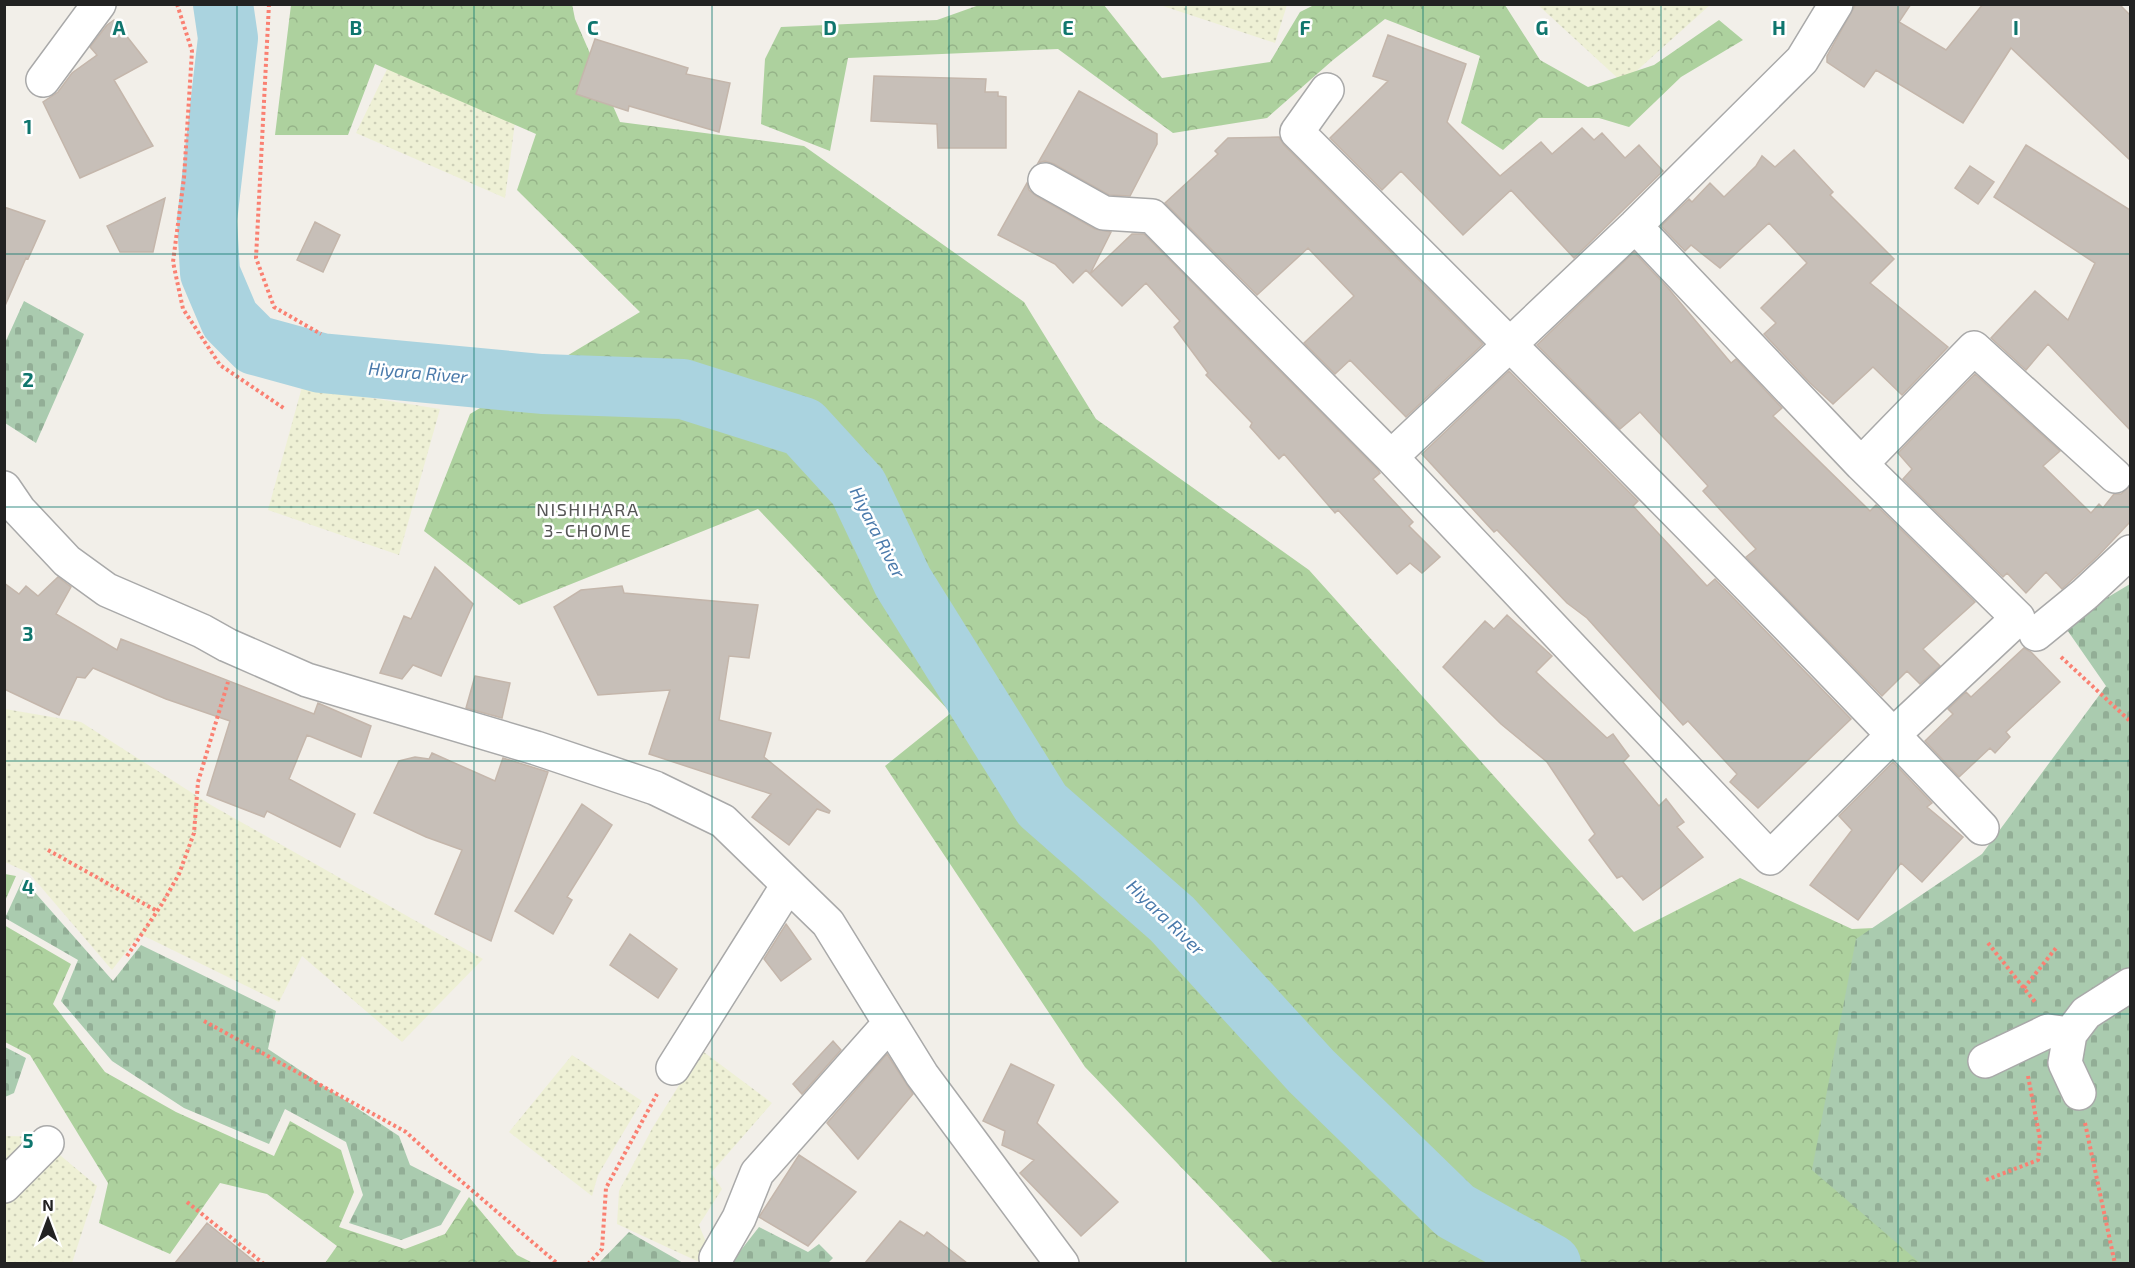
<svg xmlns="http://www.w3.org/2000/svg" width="2135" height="1268" font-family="'Exo 2',sans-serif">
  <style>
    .farmland { fill: url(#farmland-dots) }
    .forest { fill: url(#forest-crowns) }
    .cemetery { fill: url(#cemetery-stones) }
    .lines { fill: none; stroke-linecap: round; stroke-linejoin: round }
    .river { stroke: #aad3df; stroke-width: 60 }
    .building { fill: #c7bfb8; stroke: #c4b6ab; stroke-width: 1.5 }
    .minor-casing { stroke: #a9a9a9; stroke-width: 36 }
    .path { stroke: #fa8072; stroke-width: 4; stroke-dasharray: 3 3; stroke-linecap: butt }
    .minor { stroke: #fff; stroke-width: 33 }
    .grid { fill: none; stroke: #0f766e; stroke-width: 1.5; stroke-opacity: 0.55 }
    .labels { text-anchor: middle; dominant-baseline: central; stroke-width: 5; stroke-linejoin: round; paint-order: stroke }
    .water-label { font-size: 18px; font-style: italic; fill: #4a7aab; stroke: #fff }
    .neighbourhood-label { font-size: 18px; letter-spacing: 1.5px; fill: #555; stroke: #fff }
    .grid-label { font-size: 20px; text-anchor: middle; font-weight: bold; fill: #0f766e; stroke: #fff; stroke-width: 5; stroke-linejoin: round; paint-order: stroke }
  </style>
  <defs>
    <pattern id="farmland-dots" width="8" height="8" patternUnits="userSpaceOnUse" patternTransform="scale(1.5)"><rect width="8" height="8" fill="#eef0d5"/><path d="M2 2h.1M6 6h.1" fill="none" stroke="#ccceb7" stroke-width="1.8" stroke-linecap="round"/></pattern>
    <pattern id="forest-crowns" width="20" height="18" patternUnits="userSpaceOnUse" patternTransform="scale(1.5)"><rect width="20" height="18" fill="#add19e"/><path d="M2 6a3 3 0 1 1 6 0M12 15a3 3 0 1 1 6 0" fill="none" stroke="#95b388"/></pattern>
    <pattern id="cemetery-stones" width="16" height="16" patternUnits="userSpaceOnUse" patternTransform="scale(1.5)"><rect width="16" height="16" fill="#aacbaf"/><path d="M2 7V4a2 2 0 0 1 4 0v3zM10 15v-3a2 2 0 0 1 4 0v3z" fill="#92ae96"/></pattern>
  </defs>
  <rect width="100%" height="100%" fill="#f2efe9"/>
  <path class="farmland" d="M1160 5H1287L1275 43Z
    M1538 5H1710L1623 83Z
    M390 63 519 92 505 198 356 133Z
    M302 387 440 409 399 555 268 510Z
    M5 709 81 722 211 805 483 959 402 1042 302 956 279 1002 140 934 112 970 29 873 5 862Z
    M701 1050 772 1103 711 1173 722 1189 699 1225 708 1247 699 1262 617 1224 619 1191 653 1127Z
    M572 1055 642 1101 598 1175 592 1196 509 1132Z
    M5 1136 48 1137 5 1181Z
    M49 1146 97 1186 72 1263 5 1264 4 1196Z"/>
  <path class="forest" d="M294 4H572L575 19 620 122 804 146 1024 302 1096 419 1309 570 1634 932 1740 878 1852 929 1896 927 1934 1263H1273L1085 1067 885 766 951 713 758 509 519 605 424 531 470 414 640 312 517 190 536 134 375 64 348 135H275L291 5Z
    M982 4 1104 5 1162 78 1270 62 1300 12 1314 5H1505L1540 60 1588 87 1654 65 1719 20 1743 40 1681 77 1629 127 1599 118H1539L1503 150 1461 123 1480 56 1385 19 1333 60 1267 118 1173 133 1058 49 848 58 830 151 761 124 765 59 781 27 937 20Z
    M5 874 16 876 5 901 4 874Z
    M4 925 71 964 53 1004 105 1072 176 1112 274 1156 290 1121 341 1150 354 1192 339 1227 405 1249 445 1234 469 1197 517 1255 533 1263H325L337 1246 267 1194 220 1183 170 1254 99 1223 108 1183 30 1055 5 1042Z"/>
  <path class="cemetery" d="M24 301 84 334 36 443 5 423V343Z
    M2130 584V1263H1920L1812 1170 1856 939 1982 854 2106 686 2063 624Z
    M23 879 113 981 141 945 276 1011 268 1049 399 1136 410 1165 461 1191 441 1225 401 1240 349 1223 363 1195 346 1142 285 1109 269 1144 184 1108 112 1061 61 1001 78 960 5 918Z
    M5 1047 26 1058 14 1093 5 1097Z
    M759 1227 808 1252 819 1244 833 1258 828 1263 730 1264Z
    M629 1232 683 1263H599Z"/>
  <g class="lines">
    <path class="river" d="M223 4 228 38 207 220 210 273 230 320 255 345 321 363 542 384 683 389 803 427 858 487 903 582 1042 805 1172 919 1311 1071 1455 1211 1551 1264"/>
  </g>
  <path class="building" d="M1856 4H1911L1899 22 1946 50 1983 4H2119L2130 15V160L2011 48 1963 123 1876 70 1864 87 1827 62V56Z
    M114 20 147 62 114 80 153 146 80 178 43 102 58 92 72 73 97 55 90 47 107 25Z
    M1388 35 1466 64 1447 122 1500 176 1541 142 1552 154 1582 128 1594 140 1602 133 1625 158 1639 145 1663 171 1574 258 1511 190 1463 235 1401 171 1382 190 1330 138 1388 81 1373 76Z
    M595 39 688 68 686 74 730 83 719 132 629 106 628 111 576 94Z
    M874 76 986 79 985 92H998V96L1006 97V148H938L937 124 871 121Z
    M1079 91 1157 134V144L1130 196 1109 195 1054 164 1045 161 1038 163Z
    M1279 137 1284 145 1483 344 1406 417 1350 360 1335 374 1304 343 1354 296 1308 248 1257 295 1165 203 1218 154 1215 151 1228 138Z
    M2026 145 2130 210V430L2048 344 2026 370 1991 338 2035 291 2068 320 2095 263 1994 197Z
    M1794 150 1833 192 1830 195 1894 259 1870 283 1948 347 1902 395 1873 367 1833 404 1810 383 1764 334 1776 323 1761 308 1807 263 1769 223 1720 268 1691 245 1685 251 1661 226 1689 199 1692 202 1710 183 1724 197 1756 166 1762 156 1775 167Z
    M1970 166 1994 182 1978 204 1955 188Z
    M1027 183 1029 190 1036 196 1095 229 1111 232 1090 274 1086 270 1073 283 1055 264 998 235Z
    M165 198 153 252H120L107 226Z
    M4 207 45 221 28 259 26 258 4 308Z
    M315 222 340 235 323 272 297 260Z
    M1132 234H1144L1378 470 1380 473 1373 479 1413 522 1409 526 1440 557 1422 573 1410 563 1397 574 1338 510 1335 513 1284 454 1279 459 1250 427 1252 423 1206 375 1208 373 1174 327 1180 321 1146 283 1122 306 1090 274Z
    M1634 252 1668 288 1731 363 1736 359 1782 408 1773 416 1870 511 1876 505 1975 602 1923 649 1940 666 1920 684 1907 671 1882 696 1746 557 1756 549 1703 491 1708 486 1640 412 1620 429 1537 345Z
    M1509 371 1638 501 1633 506 1707 586 1715 579 1851 719 1758 808 1730 782 1737 774 1688 721 1683 725 1587 618 1567 603 1497 530 1494 532 1422 454Z
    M1975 374 2060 451 2043 466 2091 513 2099 504 2103 508 2114 494H2121L2130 486V522L2098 556 2062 589 2046 572 2026 593 2007 573 2003 577 1903 479 1912 469 1898 453Z
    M435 567 473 604 441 676 413 665 402 679 380 673 404 616 411 619Z
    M58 577 71 587 56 614 117 650 121 639 314 714 318 703 371 726 361 757 307 735 289 779 355 814 340 847 267 811 264 817 207 795 230 721 166 699 93 668 85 678 77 677 59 715 4 689V583L19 594 26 586 38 596Z
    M622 586 624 593 758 605 749 658 729 656 719 720 771 733 764 757 830 811 829 813 817 809 789 845 752 817 771 794 649 754 670 690 598 695 554 607 581 590Z
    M1507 615 1552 656 1536 672 1607 738 1613 734 1629 756 1623 762 1659 806 1666 799 1684 822 1677 827 1703 857 1643 900 1622 876 1617 878 1589 840 1595 834 1547 762 1501 724 1443 667 1485 621 1494 629Z
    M2024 648 2031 652 2060 682 2006 732 2010 737 1995 753 1990 748 1959 777 1925 741 1953 714 1948 709 1966 692 1971 697Z
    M475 676 510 683 502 718 466 708Z
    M432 753 495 781 503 758 548 772 491 941 435 914 462 850 426 837 374 813 399 761 415 757 429 759Z
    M1893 762 1932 803 1927 807 1963 837 1922 882 1901 863 1858 920 1810 885 1852 830 1839 816Z
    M582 804 612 825 567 897 572 900 553 934 515 911Z
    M786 924 811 959 781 981 764 959Z
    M630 934 677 969 658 998 610 965Z
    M833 1041 841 1050 802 1094 793 1084Z
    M887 1054 913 1094 858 1159 827 1123Z
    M1011 1064 1054 1085 1037 1123 1118 1202 1081 1236 1020 1173 1034 1160 1002 1145 1005 1131 983 1121Z
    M799 1155 856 1192 808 1246 759 1217Z
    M900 1221 924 1236 927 1232 967 1263H865Z
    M207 1223 256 1263H175Z"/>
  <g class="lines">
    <defs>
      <path id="minor" d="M43 80 99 4
        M1327 90 1297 132C1528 362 1758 592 1982 828
        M1045 180 1104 213 1152 216 1391 457 1770 858 1893 735 2018 618 1861 464 1635 226
        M1391 457 1635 226 1802 60 1836 4
        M1861 464 1974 348 2115 476
        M4 488 19 510 67 561 107 590 202 631 227 645 307 680 536 748 655 788 723 821 828 923 922 1075 1062 1264
        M2036 634 2085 594 2130 552
        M2070 1034 2065 1063 2079 1093
        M1985 1061 2048 1031 2070 1034 2086 1013 2130 985
        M673 1068 788 885
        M4 1186 47 1143
        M716 1258 739 1218 757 1173 890 1023"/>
    </defs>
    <use href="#minor" class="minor-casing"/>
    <path class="path" d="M177 4 192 51 184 178 173 262 183 309 220 365 285 409
      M269 4 256 258 274 307 321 334
      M2061 657 2130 721
      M48 850 157 911
      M1988 943 2035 1002
      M127 956 162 904 179 874 194 833 198 782 228 682
      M2024 988 2056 948
      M204 1021 406 1132 440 1163 558 1264
      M2085 1123 2115 1264
      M1986 1180 2038 1160 2040 1139 2028 1076
      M187 1202 264 1264
      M588 1264 602 1249 606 1188 657 1094"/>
    <use href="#minor" class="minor"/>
  </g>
  <path class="grid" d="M237 4V1264M474 4V1264M712 4V1264M949 4V1264M1186 4V1264M1423 4V1264M1661 4V1264M1898 4V1264M4 254H2130M4 507H2130M4 761H2130M4 1014H2130"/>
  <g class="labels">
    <g class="water-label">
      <text transform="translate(418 372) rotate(5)">Hiyara River</text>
      <text transform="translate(878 532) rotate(63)">Hiyara River</text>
      <text transform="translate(1166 917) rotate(44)">Hiyara River</text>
    </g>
    <g class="neighbourhood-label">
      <text x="588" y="509">NISHIHARA<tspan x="588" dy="21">3-CHOME</tspan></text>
    </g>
  </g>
  <g class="grid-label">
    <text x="119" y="35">A</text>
    <text x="356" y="35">B</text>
    <text x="593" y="35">C</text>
    <text x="830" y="35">D</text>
    <text x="1068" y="35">E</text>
    <text x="1305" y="35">F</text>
    <text x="1542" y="35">G</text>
    <text x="1779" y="35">H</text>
    <text x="2016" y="35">I</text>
    <text x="28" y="134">1</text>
    <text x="28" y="387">2</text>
    <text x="28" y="641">3</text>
    <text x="28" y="894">4</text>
    <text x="28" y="1148">5</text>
  </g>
  <rect width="2135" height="1268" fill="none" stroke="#222222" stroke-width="12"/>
  <g transform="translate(48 1220)" stroke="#ffffff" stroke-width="4.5" paint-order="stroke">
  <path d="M0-4.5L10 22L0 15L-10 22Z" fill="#222222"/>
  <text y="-9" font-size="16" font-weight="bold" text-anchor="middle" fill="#222222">N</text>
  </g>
</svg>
